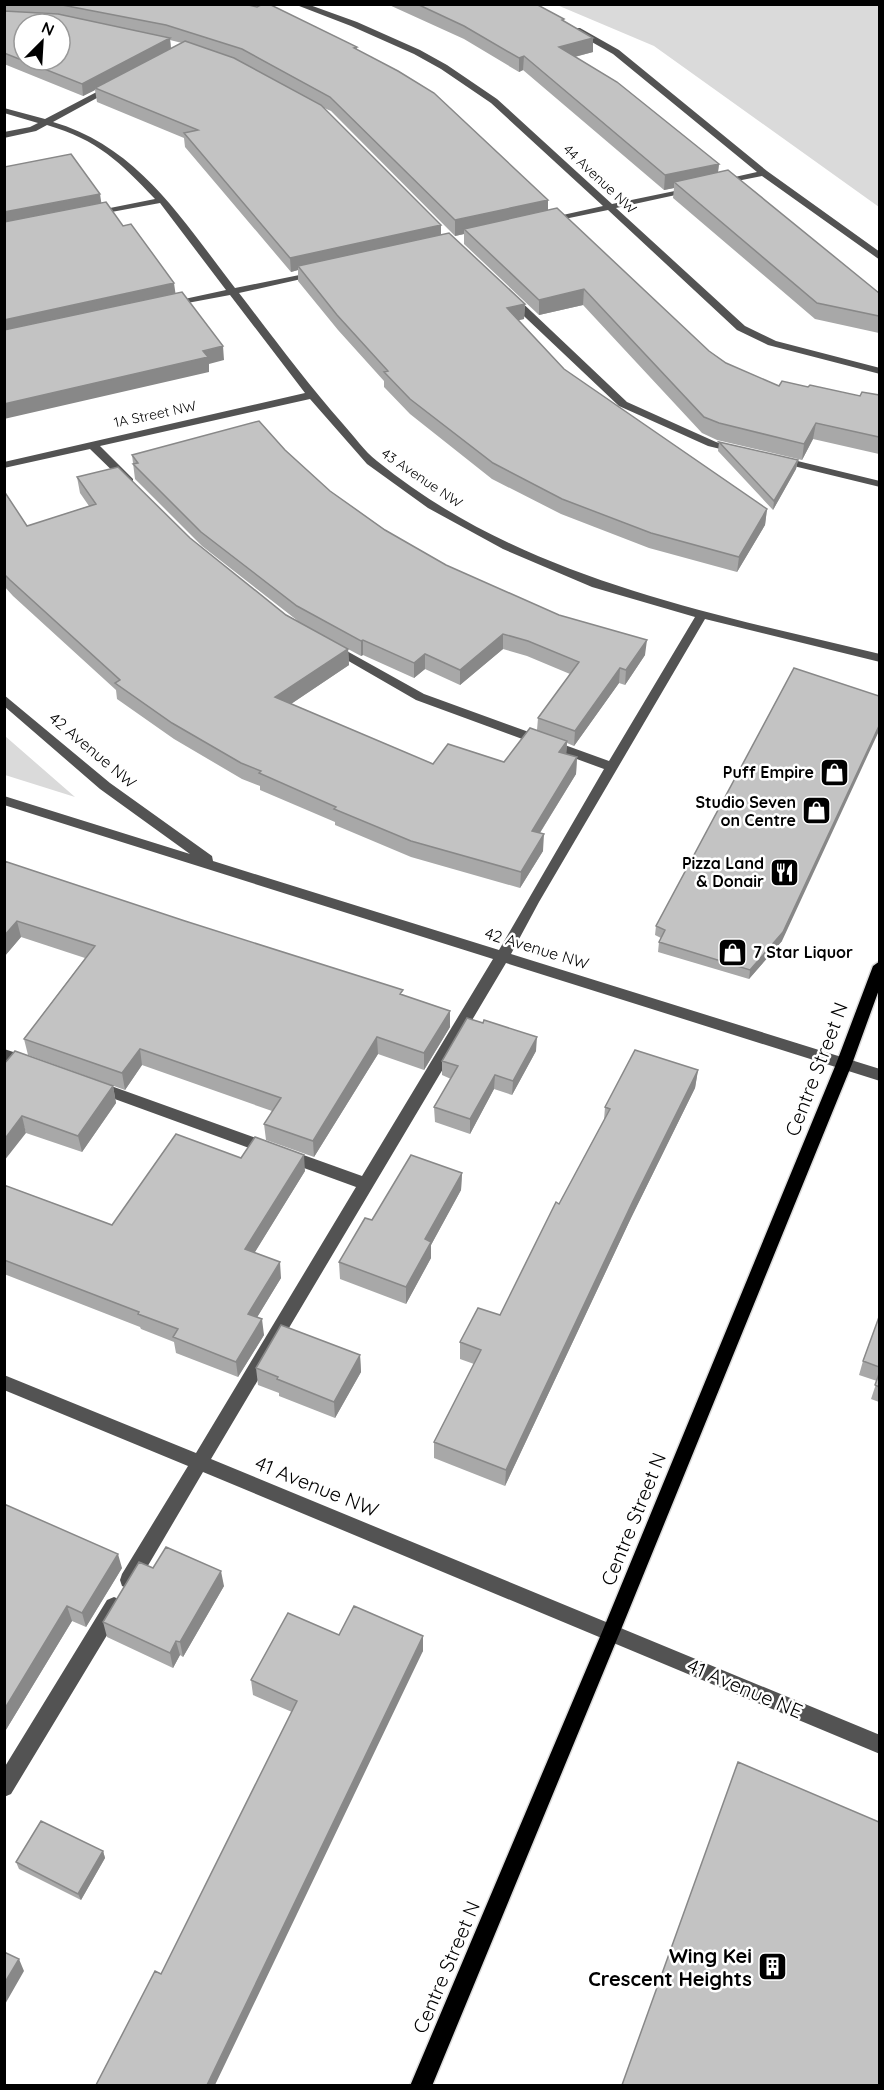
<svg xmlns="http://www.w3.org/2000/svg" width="884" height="2090" font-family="Quicksand,sans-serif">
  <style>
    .green { fill: #dadada }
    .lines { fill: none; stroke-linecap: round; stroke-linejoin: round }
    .major-casing { stroke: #dbdbdb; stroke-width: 3 }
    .minor { fill: #535353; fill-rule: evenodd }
    .major { fill: #000; fill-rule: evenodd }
    .wall { fill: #a8a8a8; fill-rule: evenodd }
    .shaded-wall { fill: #888 }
    .building { fill: #c3c3c3; stroke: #888; stroke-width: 1.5; fill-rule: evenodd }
    .labels { text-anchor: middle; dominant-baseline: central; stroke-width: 5; stroke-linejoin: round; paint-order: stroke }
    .far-street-label { font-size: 14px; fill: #000; stroke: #fff }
    .street-label { font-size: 16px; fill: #000; stroke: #fff }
    .poi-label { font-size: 16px; font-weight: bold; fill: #000; stroke: #fff; text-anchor: end }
    .near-street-label { font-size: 20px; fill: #000; stroke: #fff }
    .near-poi-label { font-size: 20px; font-weight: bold; fill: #000; stroke: #fff; text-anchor: end }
  </style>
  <rect width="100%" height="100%" fill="#fff"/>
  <path class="green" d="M557 5H879V207L654 46Z
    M5 736 75 797 5 775Z"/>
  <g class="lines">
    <defs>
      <path id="major" d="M880 961V987L852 1064 620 1632 432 2086H410L602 1632 836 1064 873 966Z"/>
    </defs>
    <use href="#major" class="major-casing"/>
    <path class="minor" d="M294 4H307L357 22 420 50 447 65 497 99 612 204 694 187V191L616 208 745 326 776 341 880 368V374L768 345 737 330 608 210 545 223V219L603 206 491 103 441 69 414 54 351 26Z
      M574 28H580L619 50 767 171 880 252V260L762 176 717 185V181L757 172 613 54 574 32Z
      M110 85 117 87 53 122C139 147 183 221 235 288L319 271V275L239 293C273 337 306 382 343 424 354 436 364 451 377 461 519 577 705 612 880 654V662L705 619 539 902 511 954 880 1069V1081L506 963 211 1459 880 1735V1754L203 1472 136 1586 129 1589 122 1586 120 1580 122 1574 188 1466 4 1390V1375L196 1453 356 1187 90 1090 87 1086 90 1082H100L362 1176 493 959 4 805V796L190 854 100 789 4 706V695L110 783 212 856 213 861 499 950 604 769 416 700 326 648 328 645H336L424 694 609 761 695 617 592 587 503 549 428 508 367 464 310 399 100 446 133 479V483H125L90 449 4 468V462L305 393 230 295 166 307V303L226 290 160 203 90 216V212L155 199C120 162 98 140 47 125L36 131 4 138V132L30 127 38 123 4 113V108L45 119Z
      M506 295H514L627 402 716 442 742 450 737 453 708 446 619 406 506 299Z
      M777 456 880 481V487L773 461 771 459Z
      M4 1049 35 1059 38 1063 35 1067 30 1069 4 1060Z
      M114 1597 121 1600 123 1606 121 1612 11 1794 4 1797V1768L107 1600Z"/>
    <use href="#major" class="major"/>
  </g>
  <path class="wall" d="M4 4H244L357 47V50L548 210 709 351 726 363 779 386 808 387 860 396 879 395V454L813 439 802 460 717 440 702 433 583 305 539 315 464 244V234L455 236 331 111 322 107 441 225V235L525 304 524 319 518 320 564 369 767 509 765 525 737 572 649 548 561 514 492 479 410 414 384 387V381L338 330 298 281V270L291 272 185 147 184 138 97 102 95 90 83 96 4 64ZM170 40 182 43 171 49Z
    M387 4H536L564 19V21L593 38V52L575 57 719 164 718 173 879 293V333L815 319 673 198 674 188 664 190 523 70 519 72 464 39Z
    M719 442 798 460 796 469 773 510 718 451Z
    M285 450 330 491 385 530 446 565 645 655 625 685 619 683 574 746 567 743 566 754 577 757 576 774 540 833 543 851 520 888 411 857 335 825V822L260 790V786L242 779 174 739 117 699 116 690 13 596 4 586V491L27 526 89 506 80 493 77 477 190 538 286 615 298 621 202 546 135 479 132 455ZM348 649 361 656 363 655 414 678 425 669 460 685 503 649 527 656 570 674 538 718 537 730 504 762 433 764 291 704 349 665Z
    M4 861 450 1011V1027L424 1070 378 1054 314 1157 266 1140 264 1124 272 1111 142 1065 125 1090 28 1055 24 1039 85 958 21 937 4 957Z
    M656 926 782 941 749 979 658 952 659 942 661 938 655 935Z
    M536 1051 512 1095 494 1089 470 1134 435 1122 434 1107 451 1079 442 1075V1061Z
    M4 1064 113 1086 116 1103 82 1152 26 1133Z
    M698 1070 695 1088 631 1218 505 1486 434 1458V1442L474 1364 460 1359V1342L500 1315 604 1120 605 1107Z
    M241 1158 305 1171 254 1253 281 1278 257 1317 264 1335 238 1377 176 1353 174 1342 141 1329 140 1327 4 1274V1185L112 1225Z
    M462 1173 461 1190 431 1245V1258L406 1304 340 1279 339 1262 372 1220Z
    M879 1317V1402L871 1399 877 1381 859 1375 863 1361Z
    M360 1355 361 1372 335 1418 279 1396V1393L258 1385 256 1368Z
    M4 1504 122 1568 86 1627 72 1621 4 1733Z
    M153 1568 224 1586 183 1657 180 1655 173 1668 107 1637 103 1622Z
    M339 1635 423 1651 161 1974 292 1712 253 1695 251 1680Z
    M103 1851 105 1858 81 1900 19 1869 16 1862Z"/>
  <path class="shaded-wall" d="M170 38 171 50 95 88V90L83 96 82 84Z
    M593 38V52L558 61 559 47Z
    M524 56 523 70 519 72V58Z
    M719 164 717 178 674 182V188L664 190 665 175Z
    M100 194 102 207 4 227V212Z
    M548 200V215L464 229V234L455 236V220Z
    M441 225V239L298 266V270L291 272 290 258Z
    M174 283 176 297 4 335V320Z
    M584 289 583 305 539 315V300Z
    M525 304 524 319 506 323 507 308Z
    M223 346 224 360 209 364V372L4 419V404Z
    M816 423 813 439 802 460 804 444Z
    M798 460 796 469 773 510 774 501Z
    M767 509 765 525 737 572 739 557Z
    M503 634V649L460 685V670Z
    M363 640V655L361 656V641Z
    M647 640 645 655 625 685 626 670Z
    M348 649 349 665 276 714 275 697Z
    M425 654V669L414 678V663Z
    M620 668 619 683 574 746 575 731Z
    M879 726V731L782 941 749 979 750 970Z
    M567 741 566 758 559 752Z
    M577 757 576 774 531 847 532 831Z
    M544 834 543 851 520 888 521 872Z
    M17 921 21 937 4 957V936Z
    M450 1011V1027L424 1070V1053Z
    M377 1037 378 1054 314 1157 313 1141Z
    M537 1037 536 1051 512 1095 513 1081Z
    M140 1049 142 1065 125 1090 122 1073Z
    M698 1070 695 1088 631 1218 505 1486 506 1470 633 1201Z
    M495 1075 494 1089 470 1134V1119Z
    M113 1086 116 1103 82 1152 78 1136Z
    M22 1116 26 1133 4 1161V1140Z
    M304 1155 305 1171 247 1265 245 1249Z
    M462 1173 461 1190 431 1245V1258L406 1304V1287L425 1239Z
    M280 1262 281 1278 250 1329 248 1314Z
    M262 1319 264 1335 238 1377 236 1362Z
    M360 1355 361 1372 335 1418 334 1402Z
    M118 1554 122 1568 86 1627 82 1613Z
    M221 1571 224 1586 183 1657 180 1642Z
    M67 1606 72 1621 4 1733V1710Z
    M423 1636V1651L215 2085H207Z
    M176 1641 180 1655 173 1668 170 1653Z
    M103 1851 105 1858 81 1900 78 1894Z
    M19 1959 24 1971 4 2006V1984Z"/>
  <path class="building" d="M57 4H244L257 7 263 4H269L357 47 354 48 398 71 434 93 548 200 455 220 330 97 242 49 166 25Z
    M417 4H536L564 19 562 20 593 38 559 47 617 82 719 164 665 175 524 56 519 58 464 26Z
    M4 11 58 14 170 38 82 84 4 53ZM24 24H60V60H24Z
    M185 41 234 58 321 105 441 225 290 258 184 133 198 130 95 88Z
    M71 154 100 194 4 212V167Z
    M728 170 879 293V316L817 303 674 182Z
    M106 202 123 226 131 224 174 283 4 320V222Z
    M557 208 709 351 726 363 779 386 782 381 808 387 810 385 860 396 862 392 879 395V437L816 423 804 444 719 423 704 417 584 289 539 300 464 229Z
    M449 233 525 304 507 308 564 369 767 509 739 557 651 533 562 499 493 463 410 399 384 372 388 371 337 315 298 266Z
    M182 292 223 346 203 351 208 357 4 404V330Z
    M259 421 285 450 330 491 385 530 446 565 559 615 647 640 626 670 620 668 575 731 538 718 579 662 528 641 503 634 460 670 425 654 414 663 363 640 361 641 297 606 201 532 133 464 138 463 132 455Z
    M719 442 798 460 774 501Z
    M118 467 190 538 286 615 348 649 275 697 433 764 448 744 504 762 530 728 567 741 559 752 577 757 532 831 544 834 521 872 411 841 334 809 336 807 259 773 261 771 241 763 172 723 115 683 120 680 10 580 4 574V491L27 526 96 504 77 477Z
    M794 668 879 696V726L783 932 750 970 659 942 665 930 656 926Z
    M4 861 185 921 403 990 400 994 450 1011 424 1053 377 1037 313 1141 264 1124 281 1098 140 1049 122 1073 24 1039 95 946 17 921 4 936Z
    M467 1018 483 1023 484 1020 537 1037 513 1081 495 1075 470 1119 434 1107 458 1066 442 1061Z
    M635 1050 698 1070 633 1201 506 1470 434 1442 481 1350 460 1342 478 1308 500 1315 556 1202 559 1204 610 1109 605 1107Z
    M15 1051 113 1086 78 1136 22 1116 4 1140V1064Z
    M176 1134 241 1158 255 1137 304 1155 245 1249 280 1262 248 1314 262 1319 236 1362 173 1337 178 1329 138 1314 139 1312 4 1260V1185L112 1225Z
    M411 1155 462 1173 425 1239 431 1242 406 1287 339 1262 365 1218 372 1220Z
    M879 1317V1367L863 1361Z
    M281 1325 360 1355 334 1402 277 1379 278 1377 256 1368Z
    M879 1374V1387L875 1385Z
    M4 1504 118 1554 82 1613 67 1606 4 1710Z
    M166 1547 221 1571 180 1642 176 1641 170 1653 103 1622 139 1562 153 1568Z
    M354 1606 423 1636 207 2085H96L155 1971 161 1974 297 1701 251 1680 288 1613 339 1635Z
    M738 1762 879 1822V2085H622Z
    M41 1821 103 1851 78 1894 16 1862Z
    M4 1952 19 1959 4 1984Z"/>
  <defs>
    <symbol id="shop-square" viewBox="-11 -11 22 22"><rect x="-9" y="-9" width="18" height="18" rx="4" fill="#000" stroke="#fff"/><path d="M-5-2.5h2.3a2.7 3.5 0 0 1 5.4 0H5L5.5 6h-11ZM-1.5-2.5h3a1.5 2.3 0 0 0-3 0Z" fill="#fff"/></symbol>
    <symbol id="restaurant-square" viewBox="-11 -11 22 22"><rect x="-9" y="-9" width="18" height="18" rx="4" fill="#000" stroke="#fff"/><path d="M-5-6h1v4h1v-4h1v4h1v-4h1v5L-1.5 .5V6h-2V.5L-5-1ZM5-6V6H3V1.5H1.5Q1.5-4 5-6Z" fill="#fff"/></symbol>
    <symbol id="building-square" viewBox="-11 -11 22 22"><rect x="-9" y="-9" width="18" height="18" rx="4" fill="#000" stroke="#fff"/><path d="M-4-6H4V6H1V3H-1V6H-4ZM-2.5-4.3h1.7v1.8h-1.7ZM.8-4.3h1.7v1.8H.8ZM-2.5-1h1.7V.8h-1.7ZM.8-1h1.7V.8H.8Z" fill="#fff"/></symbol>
  </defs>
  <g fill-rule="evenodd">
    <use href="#shop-square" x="818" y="756" width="33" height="33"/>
    <use href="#shop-square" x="800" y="794" width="33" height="33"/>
    <use href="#restaurant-square" x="768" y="856" width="33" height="33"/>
    <use href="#shop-square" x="716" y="936" width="33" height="33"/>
    <use href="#building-square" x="756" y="1950" width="33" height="33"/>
  </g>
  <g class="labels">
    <g class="far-street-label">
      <text transform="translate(600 179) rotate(43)">44 Avenue NW</text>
      <text transform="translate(155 414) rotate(-12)">1A Street NW</text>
      <text transform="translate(422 478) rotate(34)">43 Avenue NW</text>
    </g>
    <g class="street-label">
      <text transform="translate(93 750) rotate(40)">42 Avenue NW</text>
      <text transform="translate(537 948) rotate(17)">42 Avenue NW</text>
    </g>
    <g class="poi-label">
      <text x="814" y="772">Puff Empire</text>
      <text x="796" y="802">Studio Seven<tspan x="796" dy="18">on Centre</tspan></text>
      <text x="764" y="863">Pizza Land<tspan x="764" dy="18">&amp; Donair</tspan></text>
      <text x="753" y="952" text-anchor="start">7 Star Liquor</text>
    </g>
    <g class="near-street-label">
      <text transform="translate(816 1069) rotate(-69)">Centre Street N</text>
      <text transform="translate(317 1486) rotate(22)">41 Avenue NW</text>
      <text transform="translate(633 1519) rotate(-68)">Centre Street N</text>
      <text transform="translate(745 1688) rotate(23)">41 Avenue NE</text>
      <text transform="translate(446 1967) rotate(-67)">Centre Street N</text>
    </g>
    <g class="near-poi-label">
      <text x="752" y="1955">Wing Kei<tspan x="752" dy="23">Crescent Heights</tspan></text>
    </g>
  </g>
  <rect width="884" height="2090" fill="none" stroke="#000000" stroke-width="12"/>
  <g transform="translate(42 42) rotate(24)"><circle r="28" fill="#ffffff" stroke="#999999" stroke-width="1.5"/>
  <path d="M0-4.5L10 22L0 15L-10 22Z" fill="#000000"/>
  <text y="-9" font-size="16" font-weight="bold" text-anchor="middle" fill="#000000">N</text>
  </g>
</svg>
